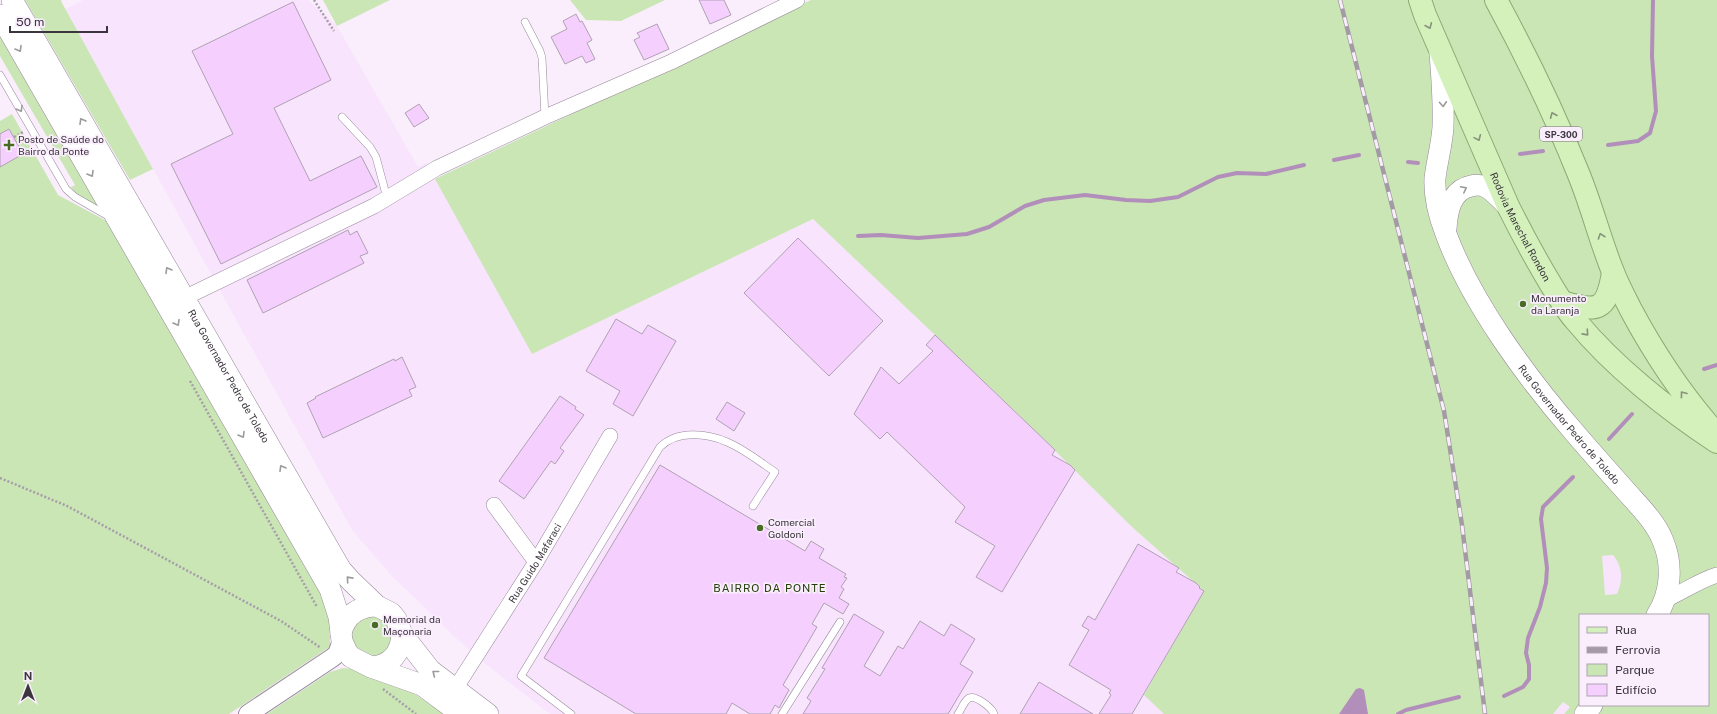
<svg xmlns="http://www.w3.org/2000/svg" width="1717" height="714" font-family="'Public Sans',sans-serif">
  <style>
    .built { fill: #f8e4fd }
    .green { fill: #cae6b5; fill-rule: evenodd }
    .water { fill: #b28fba }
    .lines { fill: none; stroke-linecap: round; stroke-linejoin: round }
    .stream { stroke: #b28fba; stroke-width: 4 }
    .building { fill: #f5d0fe; stroke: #afa1b2 }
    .service-casing { stroke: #958898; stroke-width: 8 }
    .minor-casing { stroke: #958898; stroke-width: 16 }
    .tertiary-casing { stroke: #958898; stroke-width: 20 }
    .secondary-casing { stroke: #958898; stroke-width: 22 }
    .primary-casing { stroke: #8ca972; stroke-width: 24 }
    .path { stroke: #a69da9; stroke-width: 2.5; stroke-dasharray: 2 2; stroke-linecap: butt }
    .service { stroke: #fff; stroke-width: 7 }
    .minor { stroke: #fff; stroke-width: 15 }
    .tertiary { stroke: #fff; stroke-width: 18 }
    .secondary { stroke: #fff; stroke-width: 21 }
    .primary { stroke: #d4f1bc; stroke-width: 22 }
    .rail-casing { stroke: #a39aa5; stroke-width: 4.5 }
    .rail { stroke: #faeefd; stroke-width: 3; stroke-dasharray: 9; stroke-linecap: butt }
    .oneway { stroke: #88937c }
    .oneway2 { stroke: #9d9a9e }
    .poi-dot { fill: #486c25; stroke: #faeefd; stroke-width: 1.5 }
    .labels { text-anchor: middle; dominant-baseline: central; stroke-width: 3.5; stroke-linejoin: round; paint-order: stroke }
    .shield { fill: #faeefd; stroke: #746c77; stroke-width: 1 }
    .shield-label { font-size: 9px; font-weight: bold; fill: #3b353d }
    .poi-label { font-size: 10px; fill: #3b353d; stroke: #faeefd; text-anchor: start }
    .street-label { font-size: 10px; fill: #3b353d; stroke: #faeefd }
    .neighbourhood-label { font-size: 11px; letter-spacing: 1px; fill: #243d0b; stroke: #faeefd }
  </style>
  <rect width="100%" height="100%" fill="#faeefd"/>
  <path class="built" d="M83 0H308L337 26 418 167 427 163 532 354 813 219 1019 415 1131 526 1205 591 1144 694 1164 714H550L487 665 457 639 391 575 352 530 65 9Z
    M1613 555 1620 564 1622 583 1617 594 1605 595 1601 556Z
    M1563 701 1570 707 1564 714H1553Z"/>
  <path class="green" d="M25 0H62L61 1 153 169 130 180Z
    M323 0H390L337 26Z
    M570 0H665L621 21 586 20Z
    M811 0H1717V714H1564L1570 707 1563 702 1553 714H1164L1144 695 1204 591 1131 526 1019 415 813 219 532 354 435 179ZM1613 555C1623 567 1623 580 1617 594L1605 595 1602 556ZM1580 615H1708V705H1580Z
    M0 29 104 210 77 194 71 187 75 185 0 56Z
    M12 114 58 195 114 225 322 591 330 620V650L328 648 229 714H0V121Z
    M352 636a20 20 0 1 1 40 0a20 20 0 1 1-40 0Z
    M343 668 354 669 408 689 432 706 439 704 452 714H267L330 672Z"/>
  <path class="water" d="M1360 688 1364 690 1368 714H1339L1356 689Z"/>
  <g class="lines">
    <path class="stream" d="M1608 145 1638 141 1650 133 1656 111 1652 56 1653 0
      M1520 154 1543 151
      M1334 160 1359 155
      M1408 162 1418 163
      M858 236 881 235 918 238 967 234 989 227 1025 206 1044 200 1085 195 1126 200 1150 201 1178 197 1218 177 1237 173 1266 174 1304 165
      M1704 369 1717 365
      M1609 439 1632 414
      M1504 696 1523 687 1529 679V665L1526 653 1528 638 1540 607 1546 583 1547 568 1541 519 1543 507 1573 477
      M1398 714 1406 710 1459 697"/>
  </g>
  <path class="building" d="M699 0H724L731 15 710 24Z
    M293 2 331 80 274 108 310 181 361 156 377 187 221 264 171 164 233 134 192 51Z
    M576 14 580 22 582 21 592 40 587 43 595 59 586 63 582 56 565 64 551 37 567 29 563 21Z
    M657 24 669 49 644 60 634 40 640 37 637 33Z
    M419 104 429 118 414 127 405 113Z
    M9 129 23 154 0 167V134Z
    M348 230 350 235 357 231 368 253 360 256 364 263 263 313 247 280Z
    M798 238 883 321 829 376 744 293Z
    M616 319 642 334 648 325 676 341 633 416 613 404 620 391 586 371Z
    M935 335 1055 450 1052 455 1070 465 1075 470 1002 592 976 577 995 546 955 522 965 507 887 432 880 439 854 414 881 367 899 384 933 351 926 345Z
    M402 357 416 387 409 390 412 396 323 438 307 403 316 398 315 397 394 359 395 361Z
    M560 396 576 407 575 409 584 415 560 448 564 451 555 464 551 461 524 499 499 481Z
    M727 402 745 413 734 431 716 419Z
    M660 465 805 551 811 541 824 549 819 558 846 574 844 577 847 578 841 587 844 589 839 598 849 604 843 614 824 603 812 624 817 627 783 685 789 690 779 708 775 705 770 714H750L732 703 726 714H636L544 658Z
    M1138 544 1179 568 1176 572 1196 583 1200 587 1199 588 1204 591 1132 714H1099L1111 695 1109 693 1111 690 1069 665 1089 630 1082 626 1088 616 1095 620Z
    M854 614 884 632 864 666 880 676 898 646 903 649 920 621 944 636 951 624 975 639 960 664 973 672 948 714H803L811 701 807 698 825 669 822 668Z
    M1039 682 1093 714H1020Z"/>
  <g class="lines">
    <defs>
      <path id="service" d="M525 22 540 51 542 58 545 117
        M0 75 66 189 75 197 108 216
        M342 117 370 147 376 157 387 198
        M571 714 521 676 660 447C677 430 707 433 727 442 744 449 760 462 775 472L753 506
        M782 714 840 622
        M958 714C961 710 964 701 969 698 976 695 992 708 994 714"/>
      <g id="minor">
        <path d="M184 298 374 206 437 168 545 117 671 62 797 0"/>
        <path d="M494 505 536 562"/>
        <path d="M1665 600C1683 592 1698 581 1717 575"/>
        <path id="s1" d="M455 689 536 562 610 436"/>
      </g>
      <path id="tertiary" d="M248 714 332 658 337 654 342 641"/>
      <g id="secondary">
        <path id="s2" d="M12 0 341 570 351 581 377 606 391 613 396 619 402 634 430 670 488 714"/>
        <path d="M0 15 330 589 339 617 342 641 347 652 351 657 371 667 422 685 461 714"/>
        <path id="s3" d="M1440 53C1442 78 1444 103 1443 127 1442 144 1437 161 1435 178 1434 197 1439 216 1446 234 1471 302 1527 378 1574 432 1591 452 1608 471 1625 490 1639 506 1655 521 1663 541 1673 565 1671 593 1657 615"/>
        <path d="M1446 229C1447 211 1451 190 1471 186 1475 185 1482 185 1486 187 1494 191 1501 200 1508 206"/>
        <path d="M341 633C345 616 358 606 377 606"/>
        <path d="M371 667C391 666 401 653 402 634"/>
        <path d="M1585 714 1592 705"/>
      </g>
      <g id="primary">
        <path id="s4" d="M1420 0 1425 15 1508 206C1521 232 1535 258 1550 283 1558 296 1566 310 1576 321 1613 366 1668 410 1717 442"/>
        <path d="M1496 0C1527 57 1555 115 1579 175 1592 207 1600 240 1613 272 1618 285 1625 298 1631 310 1654 353 1679 391 1711 428"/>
        <path d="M1562 302C1598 312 1606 312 1613 273"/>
      </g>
    </defs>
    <use href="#service" class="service-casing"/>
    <use href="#minor" class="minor-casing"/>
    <use href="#tertiary" class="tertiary-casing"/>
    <use href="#secondary" class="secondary-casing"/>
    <use href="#primary" class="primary-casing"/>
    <path class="path" d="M314 0 334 31
      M14 137 23 132
      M190 381 317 607
      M0 478 67 506 281 621 321 648
      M383 689 416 714"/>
    <use href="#service" class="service"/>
    <use href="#minor" class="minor"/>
    <use href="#tertiary" class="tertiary"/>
    <use href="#secondary" class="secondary"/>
    <use href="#primary" class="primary"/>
    <defs>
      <path id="rail" d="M1340 0 1444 411 1462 525 1485 714"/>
    </defs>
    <use href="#rail" class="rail-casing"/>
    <use href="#rail" class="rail"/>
  </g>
  <defs><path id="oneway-chevron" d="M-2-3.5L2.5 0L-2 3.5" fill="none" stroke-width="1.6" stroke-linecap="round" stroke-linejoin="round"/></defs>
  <g class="oneway">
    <use href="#oneway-chevron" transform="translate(1429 26) rotate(67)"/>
    <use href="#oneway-chevron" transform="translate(1553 115) rotate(-113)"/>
    <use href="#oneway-chevron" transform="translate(1478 138) rotate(66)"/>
    <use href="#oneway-chevron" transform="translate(1601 236) rotate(-109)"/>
    <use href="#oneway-chevron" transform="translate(1586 333) rotate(48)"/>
    <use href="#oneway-chevron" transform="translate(1683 394) rotate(-127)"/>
  </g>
  <g class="oneway2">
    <use href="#oneway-chevron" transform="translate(19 49) rotate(60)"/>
    <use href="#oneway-chevron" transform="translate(1443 104) rotate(86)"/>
    <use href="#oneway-chevron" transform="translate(20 109) rotate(60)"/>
    <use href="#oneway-chevron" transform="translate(82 121) rotate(-120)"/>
    <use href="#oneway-chevron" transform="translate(91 174) rotate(60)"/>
    <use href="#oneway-chevron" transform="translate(1464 189) rotate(-27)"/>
    <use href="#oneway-chevron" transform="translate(168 270) rotate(-120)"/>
    <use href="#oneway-chevron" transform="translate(177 323) rotate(60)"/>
    <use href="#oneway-chevron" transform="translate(242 435) rotate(60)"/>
    <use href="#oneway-chevron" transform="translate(282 468) rotate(-120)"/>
    <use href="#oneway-chevron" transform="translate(349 579) rotate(-132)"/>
    <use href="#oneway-chevron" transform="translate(435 673) rotate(-142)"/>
  </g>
  <g class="poi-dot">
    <path d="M7 139h4v4h4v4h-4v4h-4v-4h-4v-4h4z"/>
    <circle cx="1523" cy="304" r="4"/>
    <circle cx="760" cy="528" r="4"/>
    <circle cx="375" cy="625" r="4"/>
  </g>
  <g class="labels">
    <rect class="shield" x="1540" y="127" width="42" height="14" rx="3"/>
    <g class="shield-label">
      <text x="1561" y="134">SP-300</text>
    </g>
    <g class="poi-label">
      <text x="18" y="139">Posto de Saúde do<tspan x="18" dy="12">Bairro da Ponte</tspan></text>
      <text x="1531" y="298">Monumento<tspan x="1531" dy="12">da Laranja</tspan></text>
      <text x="768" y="522">Comercial<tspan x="768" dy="12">Goldoni</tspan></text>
      <text x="383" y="619">Memorial da<tspan x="383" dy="12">Maçonaria</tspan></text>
    </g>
    <g class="street-label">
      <text stroke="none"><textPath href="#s4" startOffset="248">Rodovia Marechal Rondon</textPath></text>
      <text stroke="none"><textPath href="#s2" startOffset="434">Rua Governador Pedro de Toledo</textPath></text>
      <text stroke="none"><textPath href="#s3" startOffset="411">Rua Governador Pedro de Toledo</textPath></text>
      <text stroke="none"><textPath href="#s1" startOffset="149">Rua Guido Mafaraci</textPath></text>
    </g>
    <g class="neighbourhood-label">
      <text x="770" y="588">BAIRRO DA PONTE</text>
    </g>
  </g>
  <rect x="1579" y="614" width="130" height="92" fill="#faeefd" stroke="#aea4b0"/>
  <rect x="1587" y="627" width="20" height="6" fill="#d4f1bc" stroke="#aea4b0"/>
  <text x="1615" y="634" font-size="12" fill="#3b353d">Rua</text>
  <rect x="1587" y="647" width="20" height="6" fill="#a39aa5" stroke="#aea4b0"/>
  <text x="1615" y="654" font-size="12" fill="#3b353d">Ferrovia</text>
  <rect x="1587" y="664" width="20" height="12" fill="#cae6b5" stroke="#aea4b0"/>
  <text x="1615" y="674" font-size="12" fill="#3b353d">Parque</text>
  <rect x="1587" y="684" width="20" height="12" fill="#f5d0fe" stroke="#aea4b0"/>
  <text x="1615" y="694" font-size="12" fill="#3b353d">Edifício</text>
  <g transform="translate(28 686)" stroke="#faeefd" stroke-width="3" paint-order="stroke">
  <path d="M0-3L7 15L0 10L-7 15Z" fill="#3b353d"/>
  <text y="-6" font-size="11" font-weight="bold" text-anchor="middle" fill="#3b353d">N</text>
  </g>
  <path d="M10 26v6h97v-6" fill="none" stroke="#3b353d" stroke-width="2"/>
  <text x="16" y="26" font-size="12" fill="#3b353d" stroke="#faeefd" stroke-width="3" paint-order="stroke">50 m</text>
</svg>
